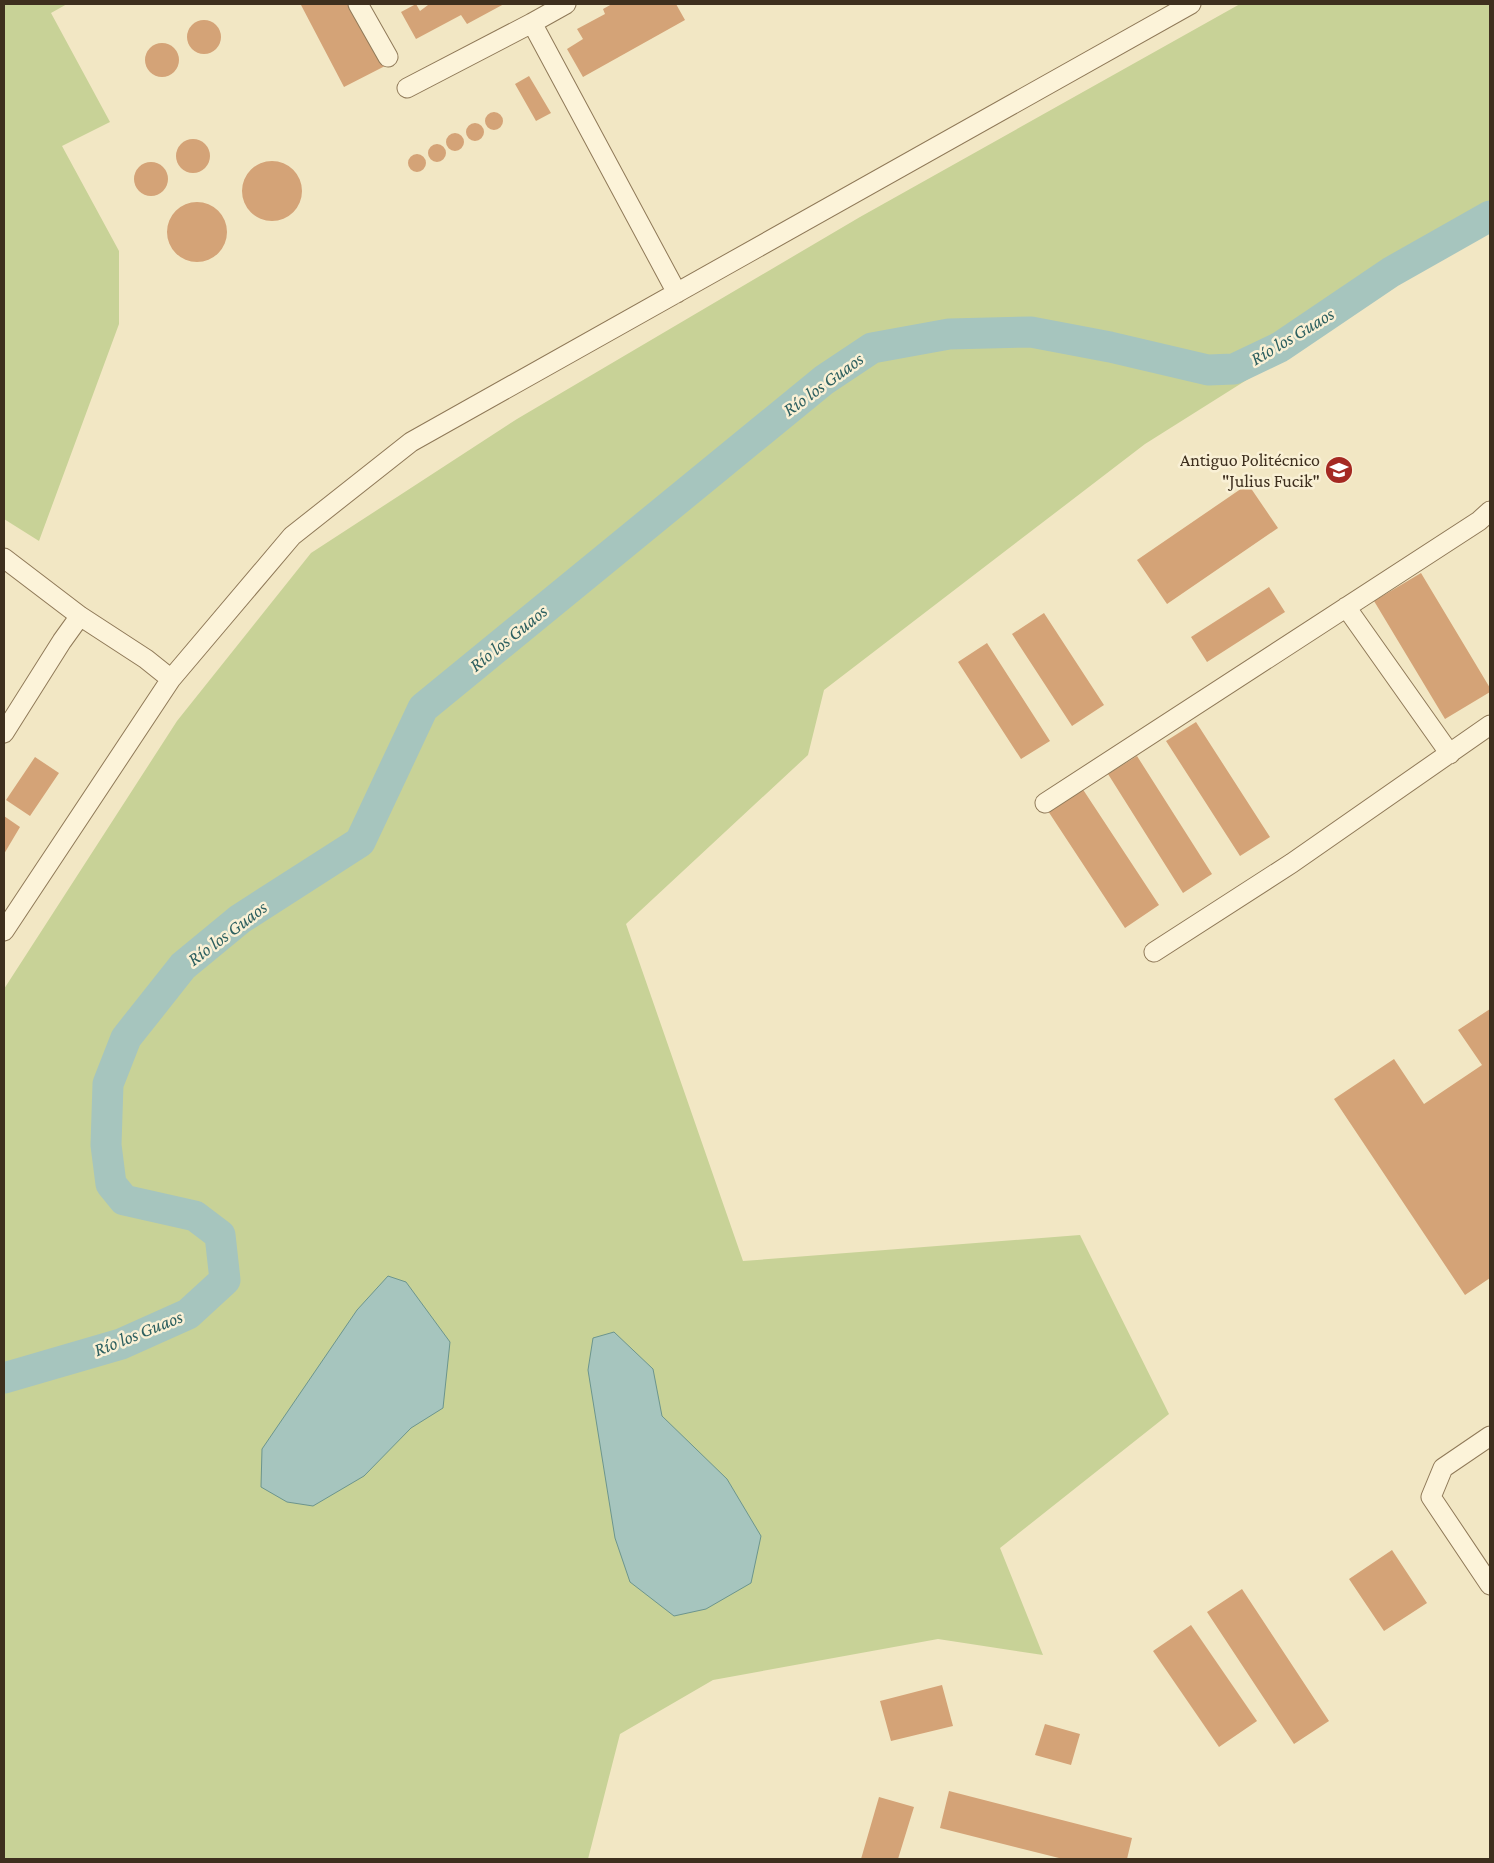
<svg xmlns="http://www.w3.org/2000/svg" width="1494" height="1863" font-family="'Crimson Pro',serif">
  <style>
    .green { fill: #c8d297 }
    .water { fill: #a6c5be; stroke: #6c958d }
    .lines { fill: none; stroke-linecap: round; stroke-linejoin: round }
    .river { stroke: #a6c5be; stroke-width: 31 }
    .building { fill: #d4a377 }
    .minor-casing { stroke: #8f7958; stroke-width: 21 }
    .minor { stroke: #fcf3d9; stroke-width: 19 }
    .labels { text-anchor: middle; dominant-baseline: central; stroke-width: 5; stroke-linejoin: round; paint-order: stroke }
    .poi-label { font-size: 18px; fill: #3e2f1e; stroke: #f9f0d5; text-anchor: end }
    .water-label { font-size: 19px; font-style: italic; fill: #2c5f5f; stroke: #f9f0d5 }
  </style>
  <rect width="100%" height="100%" fill="#f2e7c4"/>
  <path class="green" d="M4 4H67L51 13 110 122 62 146 119 251V324L39 541 4 519Z
    M1240 4H1490V227L1145 444 824 690 808 755 626 924 743 1261 1080 1235 1169 1414 1000 1548 1043 1655 938 1639 713 1680 620 1734 588 1859H4V989L177 721 311 553 517 419 860 217Z"/>
  <path class="water" d="M388 1276 406 1282 450 1342 443 1408 411 1428 364 1476 313 1506 287 1502 261 1487 262 1449 357 1310Z
    M614 1332 653 1369 662 1416 727 1479 761 1536 751 1583 706 1609 674 1616 630 1582 615 1538 588 1370 593 1338Z"/>
  <g class="lines">
    <path class="river" d="M4 1378 121 1344 188 1314 225 1280 220 1235 195 1216 124 1200 111 1184 106 1145 108 1084 126 1038 183 966 240 919 360 842 423 708 824 380 872 348 949 334 1031 332 1110 347 1208 370 1234 369 1280 347 1391 272 1490 216"/>
  </g>
  <path class="building" d="M303 4H352L385 66 344 87 301 5Z
    M416 4 420 11 428 5 427 4H504L467 24 461 15 416 39 401 12Z
    M612 4H676L685 20 583 77 567 49 583 39 577 29 605 14 603 9Z
    M187 37a17 17 0 1 1 34 0a17 17 0 1 1-34 0Z
    M145 60a17 17 0 1 1 34 0a17 17 0 1 1-34 0Z
    M529 76 551 113 536 121 515 84Z
    M485 121a9 9 0 1 1 18 0a9 9 0 1 1-18 0Z
    M466 132a9 9 0 1 1 18 0a9 9 0 1 1-18 0Z
    M446 142a9 9 0 1 1 18 0a9 9 0 1 1-18 0Z
    M176 156a17 17 0 1 1 34 0a17 17 0 1 1-34 0Z
    M428 153a9 9 0 1 1 18 0a9 9 0 1 1-18 0Z
    M408 163a9 9 0 1 1 18 0a9 9 0 1 1-18 0Z
    M242 191a30 30 0 1 1 60 0a30 30 0 1 1-60 0Z
    M134 179a17 17 0 1 1 34 0a17 17 0 1 1-34 0Z
    M167 232a30 30 0 1 1 60 0a30 30 0 1 1-60 0Z
    M1248 484 1278 528 1167 604 1137 560Z
    M1421 573 1490 688V692L1445 719 1374 601Z
    M1269 587 1285 612 1207 662 1191 637Z
    M1044 613 1104 705 1072 726 1012 634Z
    M987 643 1050 741 1021 759 958 662Z
    M1196 722 1270 837 1240 856 1166 741Z
    M1137 756 1212 874 1183 893 1108 774Z
    M35 757 59 773 30 816 6 800Z
    M1082 788 1159 905 1125 928 1048 811Z
    M4 816 20 827 4 854Z
    M1490 1009V1278L1465 1295 1334 1099 1394 1059 1424 1104 1482 1065 1458 1030Z
    M1392 1550 1427 1603 1384 1631 1349 1579Z
    M1242 1589 1329 1721 1294 1744 1207 1612Z
    M1191 1625 1257 1721 1219 1747 1153 1651Z
    M942 1685 953 1726 891 1741 880 1701Z
    M1045 1724 1080 1734 1071 1765 1035 1755Z
    M949 1791 1132 1838 1127 1859H1063L940 1828Z
    M879 1797 914 1807 898 1859H861Z"/>
  <g class="lines">
    <defs>
      <path id="minor" d="M358 4 388 57
        M566 4 532 23 677 293
        M407 88 532 23
        M4 558 80 616 146 659 171 679
        M1346 607 1450 754
        M4 733 62 641 80 616
        M1045 803 1479 521 1490 511
        M4 931 171 679 292 536 411 442 1191 4
        M1154 952 1292 863 1490 725
        M1490 1436 1443 1468 1431 1497 1490 1585"/>
    </defs>
    <use href="#minor" class="minor-casing"/>
    <use href="#minor" class="minor"/>
  </g>
  <defs>
    <symbol id="school-disc" viewBox="-11 -11 22 22"><circle r="9.5" fill="#a42922" stroke="#f9f0d5"/><path d="M0-5L7-2L0 1L-7-2ZM-4 1L0 2.5L4 1V4Q0 6-4 4Z" fill="#fff"/></symbol>
  </defs>
  <g fill-rule="evenodd">
    <use href="#school-disc" x="1323" y="454" width="32" height="32"/>
  </g>
  <g class="labels">
    <g class="poi-label">
      <text x="1320" y="460">Antiguo Politécnico<tspan x="1320" dy="21">"Julius Fucik"</tspan></text>
    </g>
    <g class="water-label">
      <text transform="translate(1292 336) rotate(-31)">Río los Guaos</text>
      <text transform="translate(823 384) rotate(-36)">Río los Guaos</text>
      <text transform="translate(508 638) rotate(-39)">Río los Guaos</text>
      <text transform="translate(227 933) rotate(-37)">Río los Guaos</text>
      <text transform="translate(138 1333) rotate(-22)">Río los Guaos</text>
    </g>
  </g>
  <rect width="1494" height="1863" fill="none" stroke="#3e2f1e" stroke-width="10"/>
</svg>
